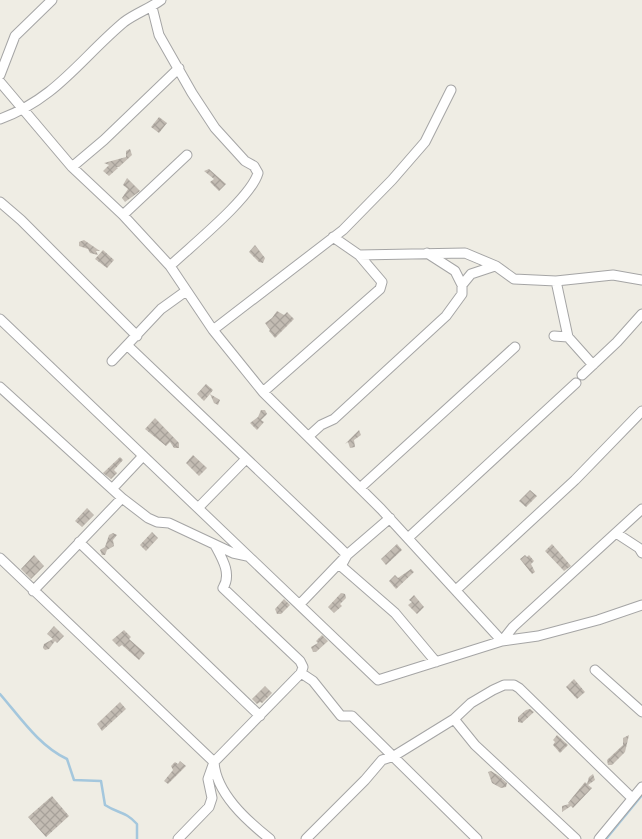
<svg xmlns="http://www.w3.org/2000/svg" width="642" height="839" font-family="'Archivo Narrow',sans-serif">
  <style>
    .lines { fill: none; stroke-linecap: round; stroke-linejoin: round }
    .stream { stroke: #a4c7dd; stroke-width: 2.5 }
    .building { fill: url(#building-cross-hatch) }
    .minor-casing { stroke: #a5a5a5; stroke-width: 11 }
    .minor { stroke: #fff; stroke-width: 9 }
  </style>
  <defs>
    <pattern id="building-cross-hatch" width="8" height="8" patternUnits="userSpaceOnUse" patternTransform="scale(1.25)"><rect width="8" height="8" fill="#c3bcb3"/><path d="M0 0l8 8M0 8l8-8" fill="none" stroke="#a7a19a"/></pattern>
  </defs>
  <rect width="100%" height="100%" fill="#efede4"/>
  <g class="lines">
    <path class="stream" d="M0 694C20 717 39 746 67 759L74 780 101 781 105 805C119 814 125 811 137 824V839
      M606 839 642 795"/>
  </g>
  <path class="building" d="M159 117 167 123 159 133 151 127Z
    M130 149 132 155 119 167H116L118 168 109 176 103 171 109 165 104 163 126 157V151Z
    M209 169 226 184 219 191 210 182 214 179 204 171Z
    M127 178 140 191 125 202 122 198 128 189 123 185Z
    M84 240 100 251H96L98 255 90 253 88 249 79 246V242Z
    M255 245 265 258 263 263 259 262 249 252Z
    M103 250 114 260 107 268 95 259Z
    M277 311 284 315 287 312 294 319 275 338 269 331 270 330 265 323 272 318Z
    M206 384 213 390 210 394 220 400 218 405 214 403 210 394 204 401 197 394Z
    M261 410H265L267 414 261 420 264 422 257 430 250 423 258 417Z
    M155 418 179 443V448H174L170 442 166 446 145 429Z
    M359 430 361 435 354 440 355 447 350 448 348 442 345 444Z
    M193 455 207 468 199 476 186 463Z
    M120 457 123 460 114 470 117 473 111 479 103 473Z
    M530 490 537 496 526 507 519 501Z
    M87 508 94 515 82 527 75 521Z
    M152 532 158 538 146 551 140 545Z
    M113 533 117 535 113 540 114 546 107 550 105 555H102L100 550 105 547 109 535Z
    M397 544 402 550 386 565 381 559Z
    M552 544 571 566 564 571 545 551Z
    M34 555 44 566 31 579 21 569Z
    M525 555 527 557 529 555 534 561 531 564 535 572 532 574 520 559Z
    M411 569 414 572 396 589 389 581 395 575 398 578Z
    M341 593 345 594 346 598 340 604 342 606 334 613 328 607Z
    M414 595 424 607 417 614 408 605 412 602 409 600Z
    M284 599 290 605 281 614H277L275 609Z
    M54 626 64 636 57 643 55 641 49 649 45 650 43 648 44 644 53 639 47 634Z
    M124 630 131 637 129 639 145 653 139 660 122 645 119 647 112 640Z
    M322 635 328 641 316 652H313L311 647 318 643 316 641Z
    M574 679 585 692 577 699 566 687Z
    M265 686 272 693 262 703 260 702 257 704 252 699Z
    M120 702 126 709 102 731 97 724Z
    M530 709 534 712 522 723 518 722V717L526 710Z
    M557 735 568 745 560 753 553 745 555 742 553 740Z
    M629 735 625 752 612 765H608L607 760 623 745V738Z
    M180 761 186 766 168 784 164 781 173 770 171 766 175 762 178 764Z
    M488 772 491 771 499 776 507 783 506 787 501 788 492 783Z
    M593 774 595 780 588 785 592 788 573 808 571 806 562 812V806L569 804 568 803 585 782 587 784 589 777Z
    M52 796 69 816 46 837 28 817Z"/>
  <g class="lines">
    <defs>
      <path id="minor" d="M152 7 159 35 192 93 215 128 245 161 254 166 258 173C251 198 191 246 170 266
        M0 75 15 36 52 0
        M0 82 72 167 123 215 170 266 213 330 263 392 381 509 502 641 513 627 642 509
        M0 119C56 99 81 58 124 22 136 13 149 9 161 0
        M72 167 104 140 179 68
        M0 202 21 220 137 336
        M123 215 187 155
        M333 237 359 255 465 253 496 266 514 279 556 281
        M462 285 471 274 495 266
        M0 319 378 680 502 641 538 636 598 620 642 605
        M213 330 343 230 392 180 425 142 451 90
        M554 336 568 337
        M128 346 338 546 347 555 341 566 395 613 436 662
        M112 361 161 309 186 291
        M593 365 568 337 556 281 613 275 642 280
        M582 375 617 342 642 314
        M0 387 122 498 148 518 157 522 169 523 233 553 247 556
        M263 392 380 289 382 282 359 255
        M309 436 321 425 334 419 446 316 462 294V285L455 271 427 253
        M360 488 515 347
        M112 489 143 456
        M199 507 246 459
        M616 533 639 548 642 553
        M408 538 576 383
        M79 542 260 716
        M0 558 214 762C216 793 246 820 270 839
        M456 590 575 480 642 411
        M33 591 122 498
        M300 604 347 555 390 518
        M595 670 642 712
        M301 673 313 681 341 716H352L477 839
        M454 719 475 745 576 839
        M178 839 209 807 212 798 208 779 214 762 301 673 303 667 300 661 223 588C232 574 222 558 215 545
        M306 839 365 780 382 760 394 756 454 719 471 703 493 690 504 685H514L519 688 632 798
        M599 839 642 787"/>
    </defs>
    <use href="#minor" class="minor-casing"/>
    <use href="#minor" class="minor"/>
  </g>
</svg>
